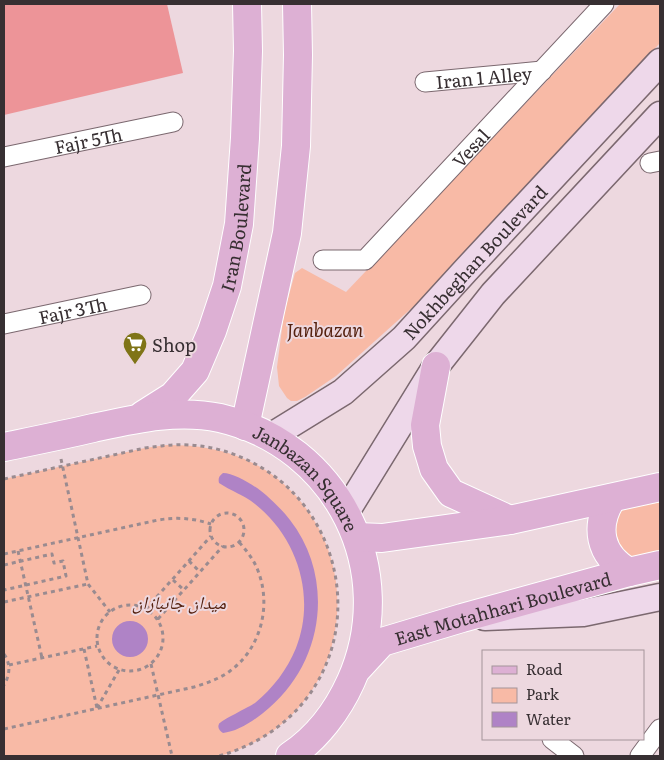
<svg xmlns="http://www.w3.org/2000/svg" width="664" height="760" font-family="Literata,'Noto Naskh Arabic',serif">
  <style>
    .green { fill: #f8baa6 }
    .water { fill: #af83c6 }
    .building { fill: #ed9498 }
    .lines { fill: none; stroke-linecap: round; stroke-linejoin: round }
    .street-casing { stroke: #7b686f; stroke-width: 21 }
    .secondary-casing { stroke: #7b686f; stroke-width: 29 }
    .primary-casing { stroke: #fff; stroke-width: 30 }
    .path { stroke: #9a8b90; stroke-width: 3; stroke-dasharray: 4 4; stroke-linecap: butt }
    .street { stroke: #fff; stroke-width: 19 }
    .secondary { stroke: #eed8ea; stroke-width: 26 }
    .primary { stroke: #ddb0d4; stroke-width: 28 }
    .labels { text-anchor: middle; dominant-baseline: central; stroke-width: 4; stroke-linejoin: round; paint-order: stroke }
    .street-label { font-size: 18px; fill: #372f32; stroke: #edd8df }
    .park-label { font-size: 18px; font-style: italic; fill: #55210f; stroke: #edd8df }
    .poi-label { font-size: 18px; fill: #372f32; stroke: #edd8df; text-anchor: start }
  </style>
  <rect width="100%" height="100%" fill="#edd8df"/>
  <path class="green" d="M620 4H660V43L424 297 336 376 305 397 297 401H291L287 398 279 386 277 367 284 313 295 273 302 268 346 292Z
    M167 445C198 445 227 449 255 464 278 476 298 495 312 517 357 586 341 682 274 730 257 742 239 751 219 756H4V479L145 448Z
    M660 487V565L629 572 603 517Z"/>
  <path class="water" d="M223 473C235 473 257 487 266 495 275 503 283 511 290 520 335 578 324 661 269 708 258 718 238 732 223 733 220 731 217 728 219 724 220 721 249 707 255 703 273 688 287 670 296 648 316 597 298 538 255 504 244 495 231 491 219 483 218 478 219 476 223 473Z
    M112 639a18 18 0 1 1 36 0a18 18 0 1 1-36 0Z"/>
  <path class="building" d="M4 4H167L183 73 4 115Z"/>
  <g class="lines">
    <defs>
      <g id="street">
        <path id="s1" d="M425 82 542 71"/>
        <path id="s2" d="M4 157 173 122"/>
        <path d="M650 163 660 161"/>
        <path id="s3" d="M323 260H365L604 4"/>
        <path id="s4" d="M4 324 141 295"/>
        <path d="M552 739 574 756"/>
        <path d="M640 756 660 729"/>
      </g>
      <g id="secondary">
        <path id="s5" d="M270 437 343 392 404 338 466 270 660 62"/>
        <path d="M346 512 436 366 493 294 660 115"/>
        <path d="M485 617 583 613 660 597"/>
      </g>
      <g id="primary">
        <path d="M436 366 425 425 427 446 434 469 451 493 510 520"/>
        <path id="s6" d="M143 415 173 396 195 371 212 331 227 286 239 224 245 138 248 51 247 4"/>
        <path d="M245 426 287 233 296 146 298 55 297 4"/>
        <path id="s7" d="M4 447C33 441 63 435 93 428 135 419 177 409 220 418 338 445 400 571 351 681 338 710 317 738 290 756"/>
        <path d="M612 498C594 526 599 555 629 572"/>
        <path d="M357 537 382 538 510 520 660 487"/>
        <path id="s8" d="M358 668 382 642 462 618 629 572 660 565"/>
      </g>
    </defs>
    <use href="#street" class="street-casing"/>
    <use href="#secondary" class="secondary-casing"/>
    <use href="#primary" class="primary-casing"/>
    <path class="path" d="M61 459 88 584 110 612
      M4 479 145 448C160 446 174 444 190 445 224 447 257 461 283 483 345 537 357 633 306 699 284 727 254 746 219 756
      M210 530a17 17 0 1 1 34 0a17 17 0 1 1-34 0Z
      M18 551 42 658
      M4 554 158 520C177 517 193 518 211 524
      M189 561 200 572
      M4 565 52 554 54 563 63 561 66 576 4 590
      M173 580 184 590
      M4 602 88 584
      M97 638a33 33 0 1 1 66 0a33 33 0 1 1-66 0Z
      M146 609 211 536
      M158 619 223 546
      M84 649 97 708
      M4 654C11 664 10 675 4 685
      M151 664 172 756
      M9 665 97 646
      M97 708 119 670
      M4 729 194 687C207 683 219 679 230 671 263 647 273 600 255 564 251 556 245 549 239 542"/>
    <use href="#street" class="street"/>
    <use href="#secondary" class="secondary"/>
    <use href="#primary" class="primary"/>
  </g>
  <defs>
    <symbol id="supermarket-pin" viewBox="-11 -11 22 30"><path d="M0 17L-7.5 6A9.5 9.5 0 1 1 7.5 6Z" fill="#7f7417" stroke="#edd8df"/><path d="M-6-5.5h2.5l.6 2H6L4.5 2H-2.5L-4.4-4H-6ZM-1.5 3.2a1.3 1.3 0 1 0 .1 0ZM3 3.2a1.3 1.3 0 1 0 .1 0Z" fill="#fff"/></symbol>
  </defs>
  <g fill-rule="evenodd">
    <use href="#supermarket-pin" x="121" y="330" width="28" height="38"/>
  </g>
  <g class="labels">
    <g class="street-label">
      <text stroke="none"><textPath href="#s1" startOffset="59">Iran 1 Alley</textPath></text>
      <text stroke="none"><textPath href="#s2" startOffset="86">Fajr 5Th</textPath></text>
      <text stroke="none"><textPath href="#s3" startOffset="196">Vesal</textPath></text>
      <text stroke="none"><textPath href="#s6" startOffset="219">Iran Boulevard</textPath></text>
      <text stroke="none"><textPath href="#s5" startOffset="271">Nokhbeghan Boulevard</textPath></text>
      <text stroke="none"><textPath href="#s4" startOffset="70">Fajr 3Th</textPath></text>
      <text stroke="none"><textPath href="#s7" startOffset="328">Janbazan Square</textPath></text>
      <text stroke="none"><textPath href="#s8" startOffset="161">East Motahhari Boulevard</textPath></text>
    </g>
    <g class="park-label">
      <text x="325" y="329">Janbazan</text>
      <text x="179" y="601">میدان جانبازان</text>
    </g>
    <g class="poi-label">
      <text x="152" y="344">Shop</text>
    </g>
  </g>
  <rect width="664" height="760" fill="none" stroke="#372f32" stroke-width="10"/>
  <rect x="482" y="650" width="162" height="90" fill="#edd8df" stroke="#a4949a"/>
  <rect x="492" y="666" width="25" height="8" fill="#ddb0d4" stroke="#a4949a"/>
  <text x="526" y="675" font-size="15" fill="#372f32">Road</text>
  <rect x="492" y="688" width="25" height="15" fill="#f8baa6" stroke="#a4949a"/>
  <text x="526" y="700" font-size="15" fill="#372f32">Park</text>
  <rect x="492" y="712" width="25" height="15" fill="#af83c6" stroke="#a4949a"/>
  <text x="526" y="725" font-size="15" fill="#372f32">Water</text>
</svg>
